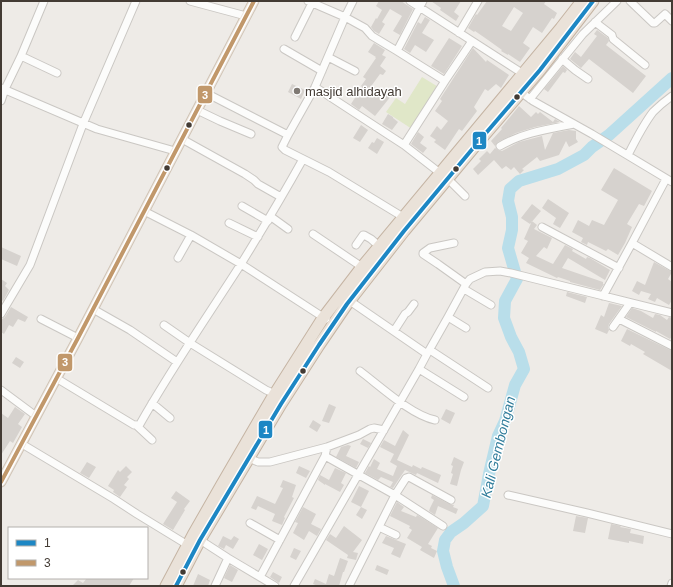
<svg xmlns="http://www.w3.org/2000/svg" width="673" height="587" font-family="Arial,sans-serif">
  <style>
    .green { fill: #e0e7c8 }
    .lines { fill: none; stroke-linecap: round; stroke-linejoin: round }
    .river { stroke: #b9deea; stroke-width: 12 }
    .building { fill: #d6d2ce; fill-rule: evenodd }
    .minor-casing { stroke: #cac7c3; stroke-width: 9 }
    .major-casing { stroke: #d0c4b6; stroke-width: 11 }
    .highway-casing { stroke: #c5b4a3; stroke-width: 13 }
    .minor { stroke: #fcfcfb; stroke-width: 7 }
    .major { stroke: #f0eae3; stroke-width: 9 }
    .highway { stroke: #eae2d9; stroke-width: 11 }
    .bus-1-casing { stroke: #fff; stroke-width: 7 }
    .bus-2-casing { stroke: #fff; stroke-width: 7 }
    .bus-1 { stroke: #1d87c4; stroke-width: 4 }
    .bus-2 { stroke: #c1986b; stroke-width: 4 }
    .poi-dot { fill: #7f7973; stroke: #fff; stroke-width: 1.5 }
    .bus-dot { fill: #433b34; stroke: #fff; stroke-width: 1.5 }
    .labels { text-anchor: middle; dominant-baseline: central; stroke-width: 3; stroke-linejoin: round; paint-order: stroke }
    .poi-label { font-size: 13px; fill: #433b34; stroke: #fff; text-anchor: start }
    .water-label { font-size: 14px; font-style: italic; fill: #307d9b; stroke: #fff }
    .line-badge { stroke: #fff; stroke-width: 1.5 }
    .badge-label { font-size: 11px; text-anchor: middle; font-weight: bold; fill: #fff }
  </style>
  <rect width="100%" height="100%" fill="#eeebe7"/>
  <path class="green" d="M422 77 440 88 412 129 386 112 396 98 405 104Z"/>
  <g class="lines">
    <path class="river" d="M454 586 447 567 443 551 445 540 451 532 464 523 483 506 489 474 498 436 505 421 515 385 524 369 519 352 511 337 504 318 505 301 517 279 508 248 512 230V217L508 201 510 189 519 181 558 169 584 155 592 147 609 135 672 78"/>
  </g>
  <path class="building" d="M379 1H401L413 9 400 35 393 31 402 16 390 9 382 22 385 24 379 34 374 31 371 27 376 18 377 19 382 10 376 6Z
    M431 1H461L454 12 459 16 456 21 440 10 441 8Z
    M487 1H546L544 4 557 13 554 19 552 18 542 33 533 27 523 43 530 48 520 62 508 54V55L501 51 502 50 488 40 475 31 474 32 468 28 476 14 477 15ZM514 7 523 13 511 31 502 26Z
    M425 17 430 20 422 33 434 40 426 52 415 45 410 53 404 49 418 22 421 24Z
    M597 30 608 38 609 41 606 45 646 76 633 93 589 59 581 68 570 59 575 52 581 57 597 36 594 34Z
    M449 38 462 46 444 74 431 66Z
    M374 43 385 50 382 55 386 57 380 66 386 71 383 75 380 74 372 85 382 94 385 91 391 96 375 116 362 106 359 110 351 104 362 87 361 86 366 79 363 77 376 58H375L376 57 368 52Z
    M473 48 486 62 487 60 509 75 501 88 496 84 488 91 485 89 474 107 477 111 462 131 459 129 445 150 434 142 436 140 430 136 437 126 441 130 448 121 435 111 442 101 440 99Z
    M563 66 567 70 565 73 563 72 548 92 544 89Z
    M292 84 305 90 301 99 288 92Z
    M519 106 531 117 536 112 538 114 540 112 553 122 555 119 560 122 535 127 516 133 498 142 495 146 491 141 502 129 501 128Z
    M388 114 393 117V118L398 122 392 130 382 124Z
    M361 125 368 130 360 142 353 138Z
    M569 130 576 131V139L578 142 569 147 566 141 559 155 540 161 537 157 522 169 524 170 520 174 514 167 511 170 506 166 502 169 494 160 478 175 473 169 481 161 479 159 487 151 490 154 495 148 498 150 502 151 519 142 542 136 545 150 553 133Z
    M418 132 424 137 420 143 427 148 423 153 411 144Z
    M377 138 384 142 377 154 368 148 372 142 374 143Z
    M614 168 652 191 644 206 639 204 627 224 632 227 625 243 618 255 608 249 606 251 588 242 587 245 581 242 583 238 572 232 578 220 589 226 592 220 604 225 618 200 601 190Z
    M548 199 569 213 560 228 553 224 556 218 542 208Z
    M532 204 541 211 530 224 521 218Z
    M532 221 537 225 534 229 552 238 547 249 544 247 536 256 553 264 565 245 573 249 572 251 586 259 587 257 590 258 610 270 605 280 568 258 562 268 603 282V284H604L600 290 570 282V281L558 277 557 278 526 263 529 258 521 253 528 241 524 239Z
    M1 247 21 256 17 266 1 259Z
    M654 262 672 272 668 279 672 282V300L669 305 657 298 655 302 648 299 651 294 641 291 639 295 632 291 637 281 645 285Z
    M1 279 7 283 5 286 9 290 3 301 1 299Z
    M567 292 587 297 585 303 566 296Z
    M609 303 622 306 609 324 608 327 609 330 607 334 595 329 601 315 604 317Z
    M11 307 28 317 25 322 18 319 13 327 9 325 4 334 1 332V320L5 317Z
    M632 308 641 311 653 318 655 314 660 315 667 320 669 317 672 318V336L670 339 656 331V332L626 317Z
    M627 329 672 351V371L643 354 645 352 631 344 630 346 621 341Z
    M16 357 24 362 20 368 12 363Z
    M329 404 336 407 329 423 322 421Z
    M15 407 25 414 18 424 22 427 13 443 10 441 1 455V413L8 418Z
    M446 409 455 413 450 424 441 419Z
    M313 420 321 425 317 432 309 427Z
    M403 430 409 435 397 460 412 467 413 465 421 469 422 467 441 475 438 483 417 473 416 475 405 470 393 488 390 487 393 482 381 477 378 480 365 473 369 466 370 467 374 459 380 463 377 469 393 476 397 466 390 462 394 454 380 447 384 440 395 446Z
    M363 439 371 443 368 448 360 444Z
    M348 445 351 446 346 456 359 462 356 468 336 457 341 447Z
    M454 457 464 462 461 470 457 486 450 484 453 474 451 473 453 466 451 465Z
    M87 462 96 467 89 478 80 473Z
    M126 466 132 472 127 477 129 479 124 485 127 487 120 497 113 492 114 490 108 486 118 470 120 472Z
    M299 466 310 471 306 478 296 473Z
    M335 468 346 473 341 483 344 485 340 492 325 484V485L318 480 320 475 329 480Z
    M283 480 296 485 292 497 294 498 284 517 285 518 282 525 272 521 275 514 258 506 256 510 251 508 257 496 275 504 283 488 280 487Z
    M359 486 369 491 361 507 351 502Z
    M176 491 190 501 184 509 185 510 173 530 163 524 177 502 171 498Z
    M432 495 449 504 454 505 453 507 458 509 456 514 438 506 435 515 429 511 430 508 434 500 431 498Z
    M397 502 404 507 401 511 416 517 417 515 419 516 438 528 428 544 432 546 431 548 437 551 434 558 420 550 422 547 407 538 412 530 409 528 410 526 390 516Z
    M303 507 316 514 311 524 321 529 317 536 309 531 304 540 293 533 298 523 295 522Z
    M361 507 367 510 362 519 356 515Z
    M576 516 588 518 585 533 573 531Z
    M611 524 621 526 620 527 631 529 630 533 644 536 643 544 629 541V543L608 539Z
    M344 526 362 540 353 552 358 553 356 560 347 558 348 555 326 540 330 534 336 538Z
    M223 536 231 540 234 536 239 539 233 549 226 545 224 549 218 546Z
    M386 536 406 544 400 558 391 554 394 548 382 543Z
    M259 544 268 549 262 560 253 555Z
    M294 548 301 551 296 560 290 557Z
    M340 558 348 561 344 572H343L339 586H318L313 584 315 579 326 584 329 574 334 576Z
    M230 565 238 570 232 582 224 578Z
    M377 565 389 570 387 575 375 570Z
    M273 572 282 577 279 583 270 577Z
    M198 574 210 580 208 586H193Z
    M87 578H134L129 586H72L78 580 83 583Z"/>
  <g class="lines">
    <defs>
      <path id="minor" d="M190 1 246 16
        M308 1 345 17 365 28 372 36 397 51 423 1
        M410 1 525 75
        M630 1 653 23H655L665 14 672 21
        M595 22 612 35 613 39 645 65
        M459 33 478 1
        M295 37 312 3
        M284 49 322 71
        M397 51 445 81 404 145 440 173
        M21 56 57 73
        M328 57 355 71
        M562 59 575 70 588 79
        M445 81 472 41
        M315 87 404 145
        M1 88 97 129 175 151
        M519 91 533 101 592 134 672 182
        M206 93 288 135 282 147 285 150 329 172 403 217
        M530 99 583 34 617 1
        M1 101 5 89 21 56 44 1
        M197 110 220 121 251 134
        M288 135 315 87 345 17 353 1
        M182 139 245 174 254 180 258 184 281 197
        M500 146C522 133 549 129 574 124
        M628 155C635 141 643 125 653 112 659 106 665 101 672 96
        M448 179 465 196
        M242 206 268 221
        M144 211 191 235 241 264 326 319
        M270 216 288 229
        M229 223 258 237
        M542 227 619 268
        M313 234 362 267
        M454 243 430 248 423 253V254L438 264 466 284
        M632 243 672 267
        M356 245 363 235H364L371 239 379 246
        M178 258 191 235
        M464 289 491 305
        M603 296 632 243 666 179
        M347 299 427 354
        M93 309 130 330 177 362
        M1 314 30 265 83 124 136 1
        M448 317 466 328
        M41 319 78 338
        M619 319 672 346
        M164 325 190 343 266 390 275 394
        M613 327 630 303
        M394 331 405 314 408 312 414 304
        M430 350 488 388
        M419 369 464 397
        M360 371C380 386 411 415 435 420
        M56 378 134 425H139L140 424C171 369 207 317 241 264 262 230 283 195 303 159
        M1 390 36 416
        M152 403 170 418
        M136 425 152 440
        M22 444 114 499 137 514 191 547
        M325 456 395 495 349 586
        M249 458 258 462H270L327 447 359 435 370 429 374 428 384 430
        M508 495 587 513 672 534
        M250 523 280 540
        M443 526 395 495 406 478 409 477 451 500
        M379 527 396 535
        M197 538 228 558 275 586
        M260 577 325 456 327 447
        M215 586 228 558
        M294 586 419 369 427 354 448 317 466 284 470 279 485 272 500 271 511 273 672 313
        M671 586 672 583"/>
      <path id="major" d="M1 482 78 338 254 1"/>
      <path id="highway" d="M166 586 193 535 221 486 271 400 323 318 362 267 561 28 582 1
        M176 586 200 540 281 404 319 345 347 304 404 231 474 147 540 70 593 1"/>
    </defs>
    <use href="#minor" class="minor-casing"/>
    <use href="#major" class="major-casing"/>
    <use href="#highway" class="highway-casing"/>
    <use href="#minor" class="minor"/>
    <use href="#major" class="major"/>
    <use href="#highway" class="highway"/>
    <defs>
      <path id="bus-1" d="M176 586 200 540 281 404 319 345 347 304 404 231 474 147 540 70 593 1"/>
      <path id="bus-2" d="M1 482 78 338 254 1"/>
    </defs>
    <use href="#bus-1" class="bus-1-casing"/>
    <use href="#bus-2" class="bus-2-casing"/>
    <use href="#bus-1" class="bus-1"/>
    <use href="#bus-2" class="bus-2"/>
  </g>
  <circle class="poi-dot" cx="297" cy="91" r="4"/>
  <g class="bus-dot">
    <circle cx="517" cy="97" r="3.5"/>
    <circle cx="189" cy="125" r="3.5"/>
    <circle cx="167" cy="168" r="3.5"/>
    <circle cx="456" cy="169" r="3.5"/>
    <circle cx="303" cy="371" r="3.5"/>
    <circle cx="183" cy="572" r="3.5"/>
  </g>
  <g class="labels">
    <g class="poi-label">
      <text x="305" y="91">masjid alhidayah</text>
    </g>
    <g class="water-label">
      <text transform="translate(498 447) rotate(-76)">Kali Gembongan</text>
    </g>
  </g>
  <g class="line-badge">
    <rect x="197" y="85" width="16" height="19" rx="4" fill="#c1986b"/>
    <rect x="472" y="131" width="15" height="19" rx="4" fill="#1d87c4"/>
    <rect x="57" y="353" width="16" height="19" rx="4" fill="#c1986b"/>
    <rect x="258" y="420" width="15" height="19" rx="4" fill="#1d87c4"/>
  </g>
  <g class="badge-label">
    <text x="205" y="99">3</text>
    <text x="479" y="145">1</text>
    <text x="65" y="366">3</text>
    <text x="266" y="434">1</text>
  </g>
  <rect width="673" height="587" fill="none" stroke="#433b34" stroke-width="4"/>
  <rect x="8" y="527" width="140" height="52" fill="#ffffff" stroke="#b4b1ae"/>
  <rect x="16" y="540" width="20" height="6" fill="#1d87c4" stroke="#b4b1ae"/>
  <text x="44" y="547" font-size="12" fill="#433b34">1</text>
  <rect x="16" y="560" width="20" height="6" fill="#c1986b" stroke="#b4b1ae"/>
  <text x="44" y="567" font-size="12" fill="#433b34">3</text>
</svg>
